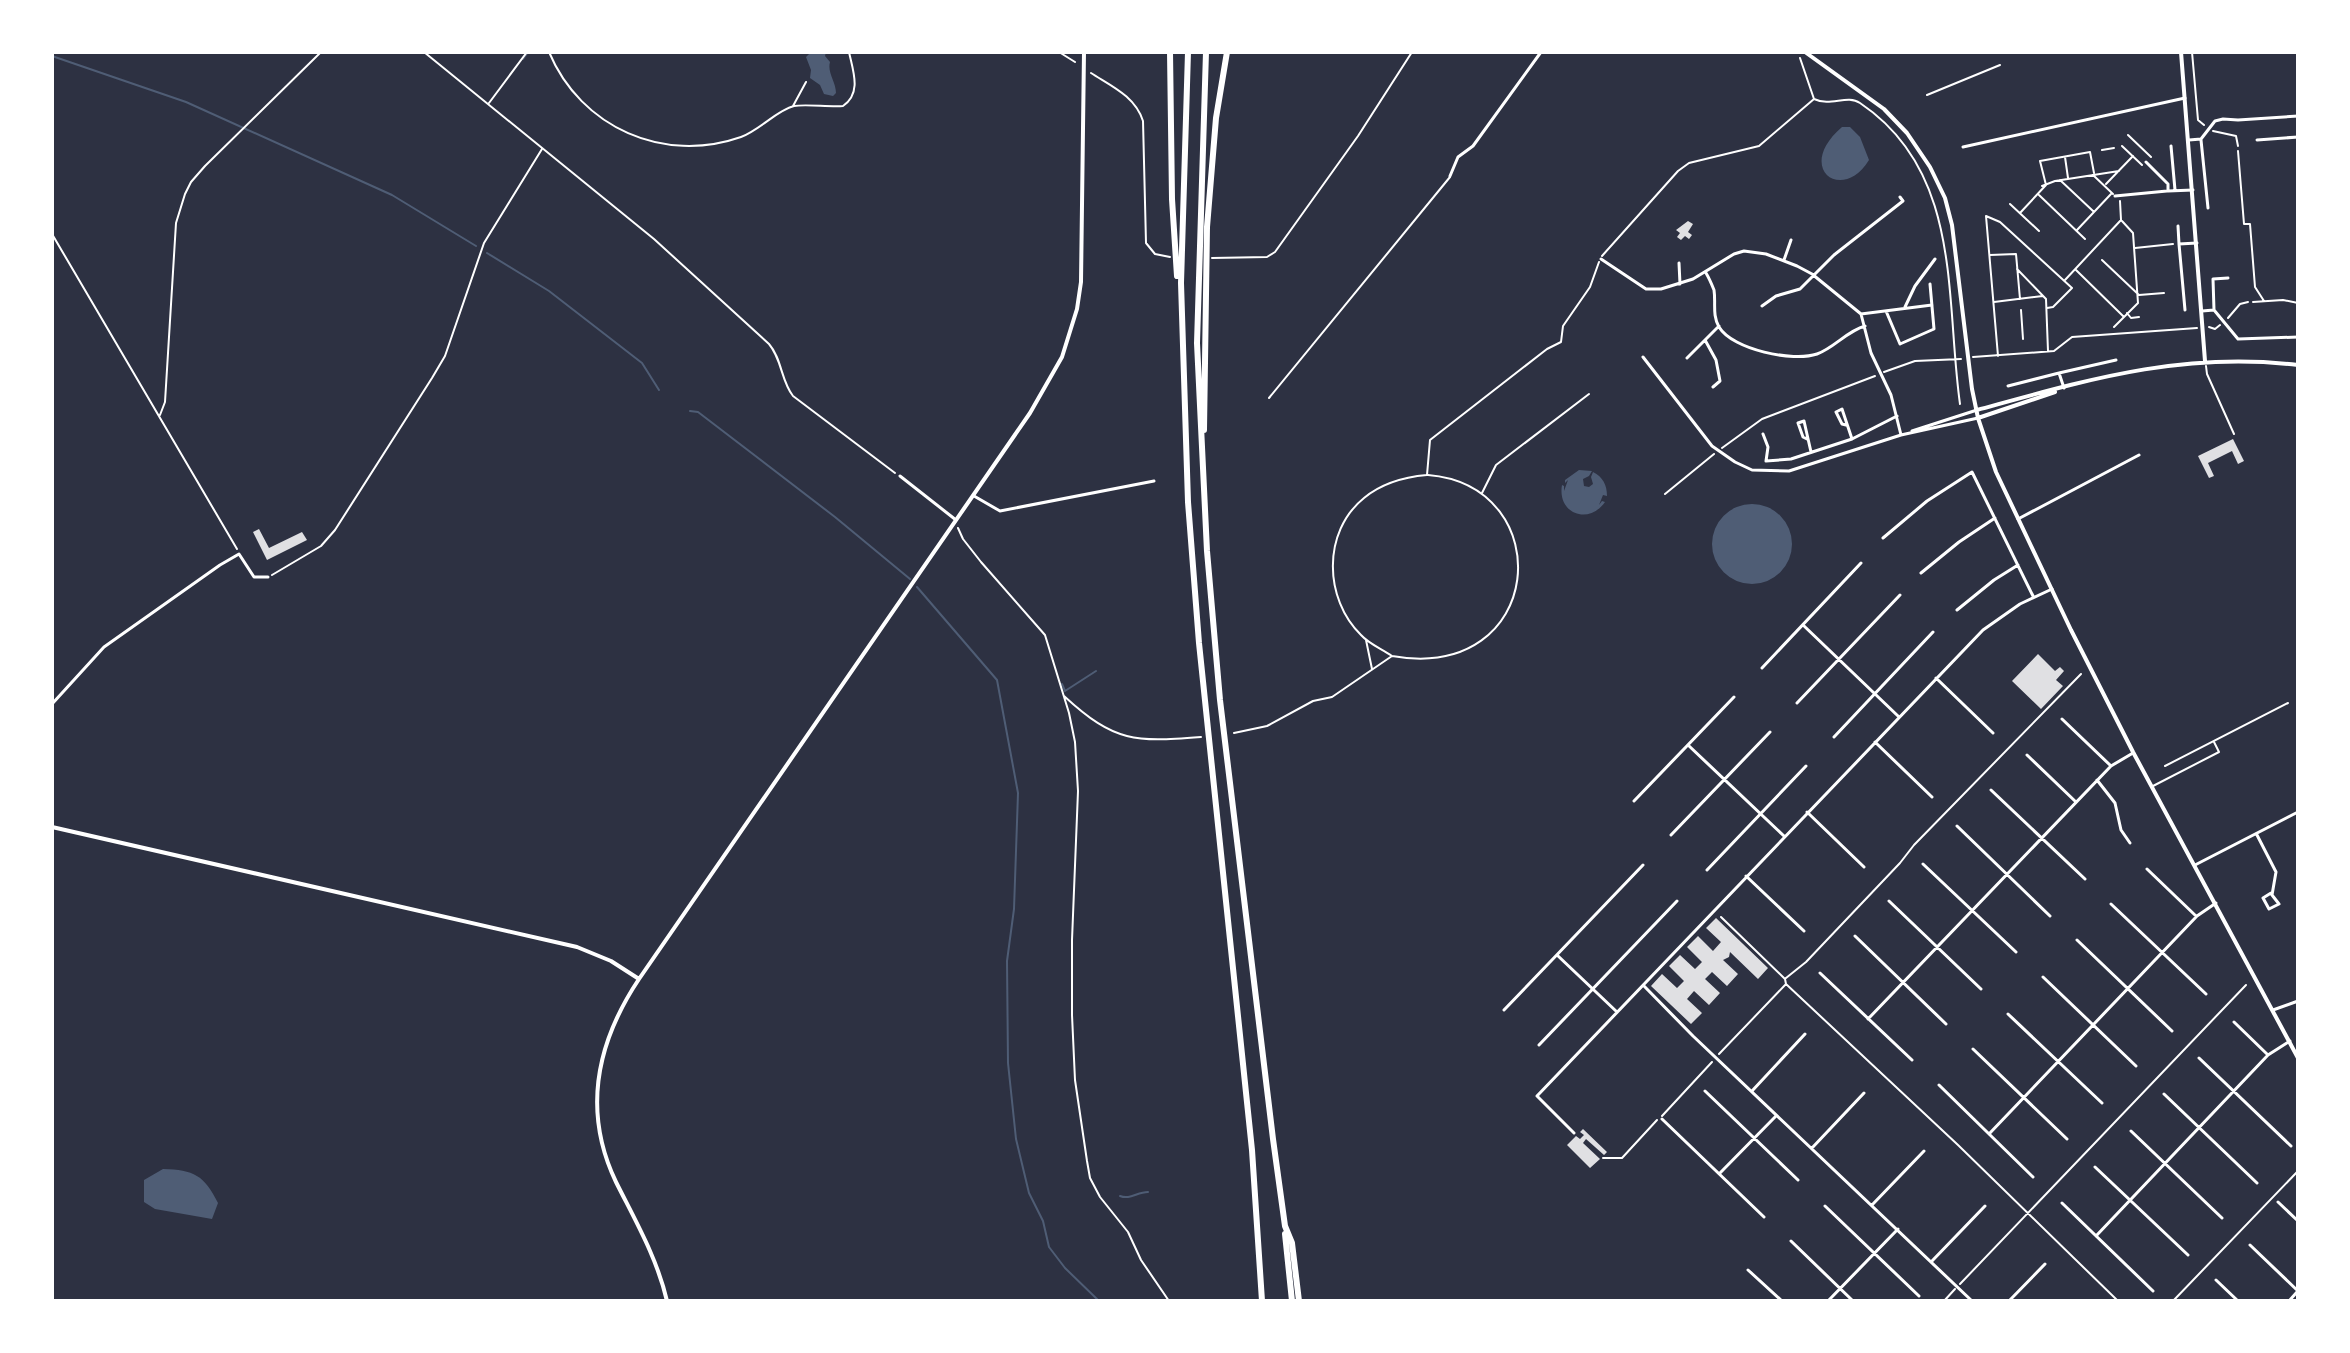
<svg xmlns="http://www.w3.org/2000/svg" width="2350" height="1353" font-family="'IBM Plex Sans',sans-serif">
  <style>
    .water { fill: #4f5d75 }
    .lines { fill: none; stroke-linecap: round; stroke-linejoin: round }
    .stream { stroke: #4f5d75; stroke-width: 2 }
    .building { fill: #e0e0e3 }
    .path { stroke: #fff; stroke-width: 2 }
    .service { stroke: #fff; stroke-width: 2 }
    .minor { stroke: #fff; stroke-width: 3 }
    .tertiary { stroke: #fff; stroke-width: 4 }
    .motorway { stroke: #fff; stroke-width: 6 }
  </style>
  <rect width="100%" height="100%" fill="#2d3142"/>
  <path class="water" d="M811 52H826L825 56 830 62C827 73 836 82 836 93L833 96 824 94 820 85 810 78 811 70 806 57Z
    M1842 127H1850L1860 137 1869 160C1842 204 1794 168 1842 127Z
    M1579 470 1592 471 1589 476 1583 479 1584 486 1589 487 1593 484 1591 477 1593 472C1603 477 1607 485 1607 496L1603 495 1599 505 1602 501 1605 502C1588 526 1557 513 1562 485L1564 486V491L1568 480 1565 483V480Z
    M1712 544a40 40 0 1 1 80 0a40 40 0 1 1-80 0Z
    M163 1169C194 1170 204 1175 218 1203L212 1219 155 1209 144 1202V1180Z"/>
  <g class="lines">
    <path class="stream" d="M52 56 186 102 392 195 476 246
      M523 59 528 52
      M487 253 549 291 642 363 659 390
      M690 411 698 412 835 517 910 579
      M917 587 997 680 1018 793 1014 909 1007 961 1008 1063 1016 1139 1029 1193 1043 1221 1049 1247 1065 1268 1099 1301
      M1062 684 1065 691 1096 671
      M1120 1196C1130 1200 1137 1192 1148 1192"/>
  </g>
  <path class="building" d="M1688 221 1693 224 1688 232 1692 235 1689 239 1685 236 1681 240 1677 237 1680 233 1676 230Z
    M2233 439 2244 461 2238 464 2232 451 2208 463 2214 476 2209 478 2198 456Z
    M259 529 269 548 302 532 307 540 267 560 253 532Z
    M2038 654 2055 671 2060 667 2064 671 2056 680 2063 686 2041 709 2012 681Z
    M1716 918 1768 968 1758 979 1730 952 1729 957 1723 960 1738 974 1727 986 1712 972 1705 979 1720 993 1709 1005 1694 991 1687 999 1702 1013 1691 1024 1651 986 1662 974 1677 988 1684 981 1669 966 1680 955 1695 969 1702 962 1687 947 1698 936 1713 951 1721 942 1706 928Z
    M1583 1129 1607 1152 1604 1155 1586 1139 1583 1143 1600 1159 1590 1168 1567 1145 1576 1136 1580 1139 1584 1135 1580 1132Z"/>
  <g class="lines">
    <path class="path" d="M424 52 654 239 769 344C782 359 781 381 793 396L895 473
      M549 52C581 128 664 164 741 137 760 130 777 110 794 106 805 104 829 107 843 106 862 93 853 71 849 52
      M1059 52 1075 62
      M2192 52 2198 120 2204 125
      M1091 73C1111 86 1135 96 1143 121L1146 243 1155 254 1170 257
      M1927 95 2000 65
      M1814 99C1831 107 1847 94 1860 103 1963 172 1945 298 1960 404
      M489 103 527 52
      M793 106 806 82
      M2213 131 2236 136 2238 146
      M2128 135 2151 157
      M2122 146 2142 165
      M2102 150 2114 148
      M2238 151 2244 224H2250L2255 287 2264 301
      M2065 157 2068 178
      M2093 175 2113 194
      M2060 180 2093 211
      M2106 184 2133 156
      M2042 186 2055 181 2119 171
      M2039 195 2085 239
      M2010 204 2039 231
      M2020 213 2046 185 2040 161 2090 152 2094 173
      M2077 230 2111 194
      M52 234 237 549
      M2135 248 2173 244
      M1990 255 2016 254 2020 299
      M1602 256 1678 171 1689 163 1759 146 1814 99 1800 58
      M1212 258 1267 257 1275 252 1358 136 1412 52
      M2102 260 2139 295 2164 293
      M2017 269 2046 299 2048 351
      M2076 270 2123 316
      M2065 280 2121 220 2120 201
      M1994 302 2043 296
      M2253 302 2283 300 2298 303
      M2021 310 2023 339
      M2127 313 2131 318 2139 317
      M2228 318 2240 304 2248 302
      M2114 327 2138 303 2133 233 2122 221
      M2209 327 2215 329 2220 325
      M1998 356 1986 216 2000 222 2072 288 2053 307 2047 308
      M1973 357 2054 351 2072 337 2197 328
      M1884 372 1915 361 1961 359
      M160 415 165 402 176 223 185 194 191 182 205 166 321 52
      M1722 448 1762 419 1875 376
      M1482 493 1496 465 1589 394
      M1665 494 1714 454
      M958 528 963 539 981 562 1045 635 1069 713 1075 742 1078 791 1072 940V1015L1075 1080 1087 1161 1090 1178 1100 1197 1128 1232 1141 1260 1169 1301
      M272 575 321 546 335 530 432 378 445 356 484 243 542 149
      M1366 640 1372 669
      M1392 656C1546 683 1560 486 1428 475
      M1064 696C1115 743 1135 742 1201 737
      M1234 733 1267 726 1313 701 1332 697 1392 656C1382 649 1369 644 1361 635 1324 599 1322 532 1364 498 1382 483 1404 477 1427 475L1430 440 1547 349 1561 342 1563 326 1590 287 1599 262
      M1721 917 1785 979 1786 984 1958 1145 2118 1301
      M1786 978 1806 962 1900 863 1914 845 2081 674
      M1719 1054 1786 984
      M1662 1116 1712 1062
      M1603 1158H1622L1657 1120
      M1960 1284 2246 985
      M1944 1301 1955 1289
      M2173 1301 2298 1171"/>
    <path class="service" d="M2206 366 2207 374 2234 434
      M1269 398 1450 177
      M2165 766 2288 703
      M2153 786 2219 752 2214 742"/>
    <path class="minor" d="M2189 140 2201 139 2215 121 2223 119 2238 120 2298 116
      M2201 140 2208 208
      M2257 140 2298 137
      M2171 146 2175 190
      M1963 147 2185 98
      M2146 162 2168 184V191L2193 190
      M1450 176 1458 157 1473 146 1541 52
      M2115 196 2167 191
      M2178 226 2179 244
      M1601 259 1646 289H1661L1693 279 1734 254 1744 251 1766 254 1797 266 1812 274 1861 314 1871 353 1891 395 1901 435
      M1784 260 1791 240
      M1679 263 1680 284
      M1706 273C1709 278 1712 285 1714 290 1716 303 1712 315 1719 327 1733 350 1793 362 1817 354 1834 348 1847 331 1865 326
      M1762 306 1776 296 1800 289 1834 255 1903 201 1900 197
      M1905 307 1915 286 1935 259
      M2185 310 2179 244 2197 243
      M2214 310 2213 279 2228 278
      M1886 311 1900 344 1934 329 1930 284
      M2202 311 2214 310 2238 339 2298 337
      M1861 314 1932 305
      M1705 340 1716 360 1720 381 1713 387
      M1643 357 1712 446 1735 462 1752 470 1789 471 1901 435 1978 418
      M1687 358 1719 326
      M2008 386 2059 373
      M2064 388 2059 373 2116 360
      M1846 425 1842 424 1836 412 1842 409 1852 439
      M1912 431 1977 410
      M1763 434 1768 447 1766 461 1791 459 1852 439 1897 416
      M1807 439 1803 437 1798 423 1804 421 1811 452
      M900 476 956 520
      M974 496 1000 511 1154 481
      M2018 519 2139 455
      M1883 538 1927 501 1972 472 2033 596
      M1921 573 1959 542 1995 518
      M1957 610 1994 580 2018 565
      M1803 625 1898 716
      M1762 668 1861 563
      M1936 678 1993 733
      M1797 703 1900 595
      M52 704 104 647 220 565 239 554 254 577H268
      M2062 719 2111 766
      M1834 737 1933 632
      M1875 742 1932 797
      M1688 745 1784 836
      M2027 755 2076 802
      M2097 780 2115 803 2121 830 2130 843
      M1991 790 2085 879
      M1634 801 1734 697
      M1807 812 1864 867
      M1957 826 2050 916
      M1671 835 1770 732
      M2257 835 2276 872 2272 895 2271 893 2263 898 2269 909 2279 904 2272 895
      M1923 864 2016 952
      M2195 865 2298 812
      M2147 869 2196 916
      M1707 870 1806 766
      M1746 876 1804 931
      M1889 901 1981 989
      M2111 904 2206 994
      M1855 936 1946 1024
      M2077 940 2172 1031
      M1557 955 1617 1012
      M1820 973 1912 1060
      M2043 977 2136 1066
      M1644 986 1693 1036 1972 1301
      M1504 1010 1643 865
      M2273 1010 2298 1001
      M2008 1014 2102 1103
      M1868 1019 2111 766 2133 753
      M2234 1022 2268 1055
      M1539 1045 1677 901
      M1973 1049 2067 1139
      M2199 1058 2291 1146
      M1939 1085 2033 1177
      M1705 1091 1798 1180
      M1752 1091 1805 1034
      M2164 1094 2257 1183
      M1662 1119 1764 1217
      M2131 1131 2222 1218
      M1574 1133 1537 1096 1983 630 2020 604 2052 589
      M1989 1134 2197 916 2216 903
      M1812 1148 1864 1093
      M2095 1167 2188 1255
      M1720 1173 1776 1116
      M2278 1202 2298 1221
      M2062 1203 2153 1291
      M1872 1205 1924 1151
      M1825 1206 1919 1296
      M2096 1236 2268 1055 2290 1041
      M1791 1241 1853 1301
      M2250 1245 2298 1291
      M1932 1261 1985 1206
      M1748 1270 1782 1301
      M2216 1280 2238 1301
      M1828 1301 1898 1229
      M2009 1301 2045 1264
      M2289 1301 2297 1292"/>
    <path class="tertiary" d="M1805 52 1884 109 1907 133 1930 167 1945 198 1952 225 1972 389 1978 418 1996 472 2071 630 2133 752 2298 1058
      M2181 52 2205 361
      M1977 410C2087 380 2182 351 2298 365
      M1978 418 2055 392
      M52 827 577 947 611 961 639 979
      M667 1301C657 1258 636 1222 616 1182 582 1111 597 1042 639 979L1030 413 1062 357 1077 309 1081 282 1084 52"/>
    <path class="motorway" d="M1170 52 1172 199 1177 276
      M1188 52 1181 283 1188 502 1199 643 1252 1150 1262 1301
      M1206 52 1197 343 1207 551 1220 700 1273 1139 1285 1226 1292 1243 1299 1301
      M1204 430 1207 227 1216 118 1227 52
      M1285 1234 1292 1301"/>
  </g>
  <rect width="2350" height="1353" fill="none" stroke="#ffffff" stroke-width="108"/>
</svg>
